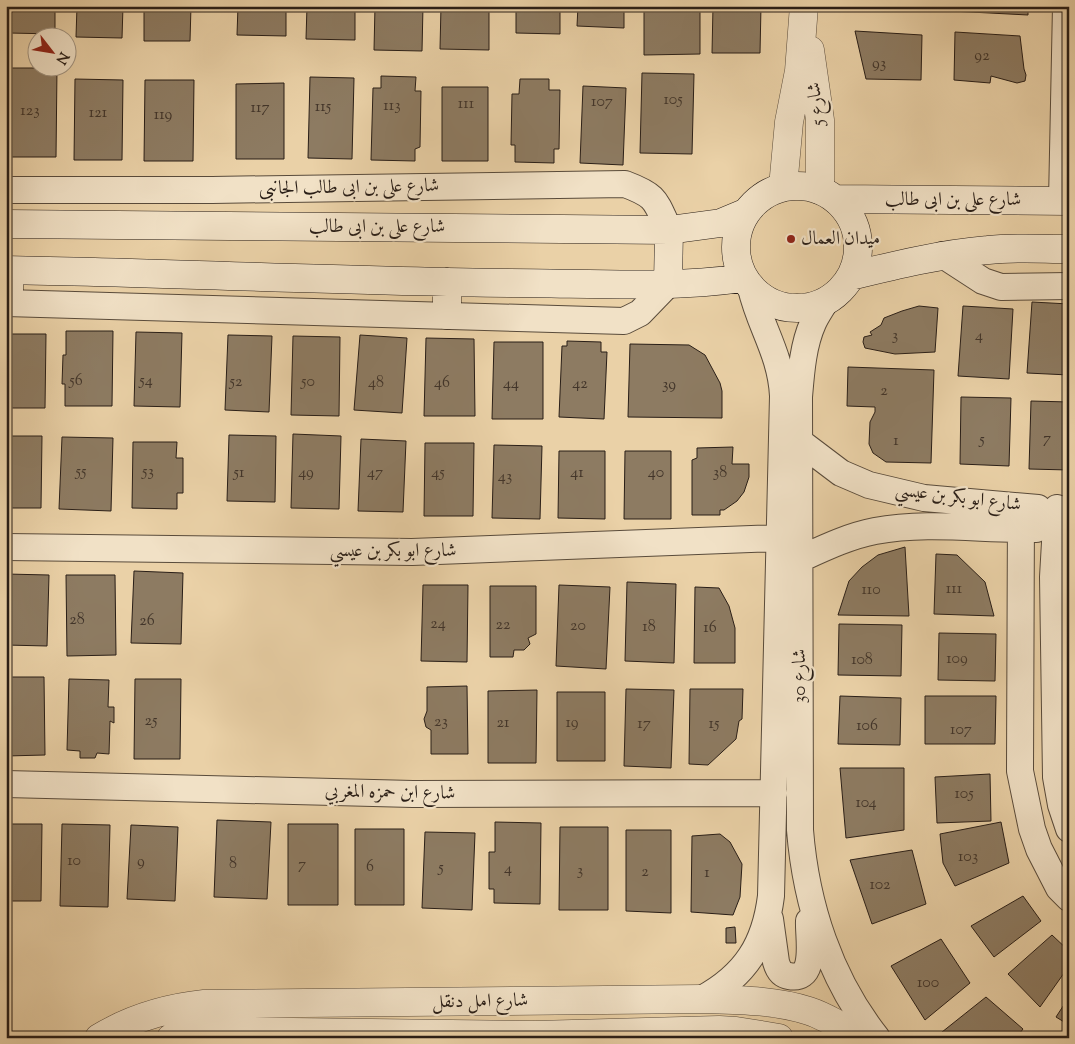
<svg xmlns="http://www.w3.org/2000/svg" width="1075" height="1044" font-family="'Sorts Mill Goudy',Amiri,serif">
  <style>
    .building { fill: #8d7b62; stroke: #291e17 }
    .lines { fill: none; stroke-linecap: round; stroke-linejoin: round }
    .minor-casing { stroke: #594b3b; stroke-width: 28 }
    .tertiary-casing { stroke: #594b3b; stroke-width: 29 }
    .secondary-casing { stroke: #291e17; stroke-width: 29 }
    .minor { stroke: #f1e1c6; stroke-width: 26 }
    .tertiary { stroke: #f1e1c6; stroke-width: 28 }
    .secondary { stroke: #f1e1c6; stroke-width: 28 }
    .poi-dot { fill: #8f2418; stroke: #f1e1c6; stroke-width: 2 }
    .labels { text-anchor: middle; dominant-baseline: central; stroke-width: 4.5; stroke-linejoin: round; paint-order: stroke }
    .number-label { font-size: 16px; fill: #42352a }
    .street-label { font-size: 19px; fill: #291e17; stroke: #f1e1c6 }
    .poi-label { font-size: 19px; fill: #291e17; stroke: #f1e1c6; text-anchor: start }
  </style>
  <rect width="100%" height="100%" fill="#ead1a7"/>
  <filter id="stains"><feTurbulence type="fractalNoise" baseFrequency=".004" numOctaves="4"/><feColorMatrix values="0 0 0 0 .2 0 0 0 0 .09 0 0 0 0 .02 0 0 0 .5 -.17"/></filter>
  <radialGradient id="worn" r=".72"><stop offset=".6" stop-color="#630" stop-opacity="0"/><stop offset="1" stop-color="#630" stop-opacity=".3"/></radialGradient>
  <path class="building" d="M9 6H55V34L9 33Z
    M77 6H123L122 38 76 37Z
    M144 6H191L190 41H144Z
    M238 6H286V36L237 35Z
    M307 6H355V40L306 39Z
    M375 6H423L422 51 374 50Z
    M441 6H489V50L440 49Z
    M516 6H560V34L516 33Z
    M578 6H624V28L577 26Z
    M644 6H700V54L644 55Z
    M713 6H761L760 53H712Z
    M951 6H1028V15L951 11Z
    M855 31 922 35 921 80 866 79Z
    M955 32 1020 36 1024 69 1026 75 1025 81 1017 83 991 76 990 83 954 80Z
    M9 68H57L56 157H8Z
    M642 73 694 74 692 154 640 153Z
    M381 76 416 77 415 91H421L420 147 415 149V161L371 160 373 88H381Z
    M310 77 354 78 352 159 308 158Z
    M75 79 123 80 122 160H74Z
    M520 79H549V90H560L559 149H554V163L515 162V145H511L512 94H519Z
    M145 80H194L193 161H144Z
    M284 83V159H236V84Z
    M583 86 626 88 623 165 580 163Z
    M442 87H488V161H442Z
    M1032 302 1069 304V375L1027 373Z
    M919 306 938 308 935 352 895 354 865 348 863 342 864 337 872 335 870 332 881 325 884 318 902 311Z
    M963 306 1013 309 1009 379 958 376Z
    M66 331H113L112 406H65V384H62L63 355H66Z
    M136 332 182 333 180 407 134 406Z
    M6 334H46L45 408H6Z
    M228 335 272 336 269 412 225 410Z
    M360 335 407 338 402 413 354 410Z
    M293 336 340 337 339 416 291 415Z
    M426 338 474 339 475 416H424Z
    M567 341 601 342V352H607L604 419 559 417 562 346H567Z
    M494 342H543V419H492Z
    M630 344 689 345 705 355 720 383 722 391V418L628 417Z
    M848 367 934 370 931 463 886 462 873 453 869 444 870 422 875 412V407L847 406Z
    M961 397 1011 398 1009 466 960 464Z
    M1031 401 1069 402V470L1029 469Z
    M293 434 341 436 339 509 291 508Z
    M229 435 276 436 275 502 227 501Z
    M6 436H42L41 508H6Z
    M62 437 113 438 111 511 59 509Z
    M361 439 406 441 403 512 358 511Z
    M133 442H177L176 458H183V493H177V509L132 508Z
    M425 443H474L473 516H424Z
    M494 445 542 446 540 519 492 518Z
    M733 447 732 464H749V477L744 492 737 501 724 510H720V515H692V460L697 458V448Z
    M559 451H605V519L558 518Z
    M625 451H671V519H624Z
    M905 547 909 616 838 615 849 581 862 567 878 555Z
    M936 554 957 555 985 582 994 616 934 614Z
    M134 571 183 573 181 644 131 643Z
    M6 574 49 575 47 646 6 645Z
    M66 575H115L116 655 67 656Z
    M627 582 676 584 674 663 625 661Z
    M423 585H468L467 662 421 661Z
    M559 585 610 587 606 669 556 666Z
    M490 586H536V634L528 638 530 644 524 650H514L513 657H490Z
    M695 587 719 588 729 606 735 628V663H694Z
    M839 624 902 625 901 676 838 675Z
    M939 633 996 634 995 681 938 680Z
    M6 677H44L45 755 6 756Z
    M69 679 109 680 108 707H114V723L110 721 109 754 97 753 95 758H80V751L67 750Z
    M135 679H181L180 759H134Z
    M467 686 468 754H431V730L426 727 424 719 427 711V687Z
    M626 689 674 690 671 768 624 766Z
    M690 689H743L742 719 739 721 736 739 708 765 689 764Z
    M537 690 536 763H488V691Z
    M557 692H605V761H557Z
    M840 696 901 698 900 745 838 744Z
    M925 696H996L995 744H925Z
    M840 768H904V830L846 838Z
    M990 774 991 821 937 823 935 777Z
    M217 820 271 822 267 899 214 897Z
    M495 822 541 823 540 904 494 903V889H489V852H495Z
    M1001 822 1009 863 955 886 943 863 940 834Z
    M6 824H42L41 901H6Z
    M62 824 110 825 108 907 60 906Z
    M288 824H338V905H288Z
    M131 825 178 827 175 901 127 899Z
    M560 827H608V910H559Z
    M355 829H404V905H355Z
    M626 830H671V913L626 911Z
    M425 832 475 833 472 910 422 908Z
    M720 834 730 842 742 864 740 897 733 915 691 912 692 836Z
    M912 850 926 904 872 924 850 860Z
    M1023 896 1041 921 994 957 971 926Z
    M735 927 736 943H726V928Z
    M1052 935 1069 951V966L1040 1007 1008 974Z
    M941 939 970 983 925 1020 891 966Z
    M986 997 1023 1029 1016 1038H939L937 1036Z
    M1069 997V1025L1056 1017Z"/>
  <g class="lines">
    <defs>
      <path id="minor" d="M6 190H212L625 184C657 196 655 200 669 230
        M1062 201 1066 6
        M943 255 983 281 1001 287 1069 286
        M825 302C821 309 816 316 813 323 803 345 801 373 799 397L800 830C806 905 830 979 877 1038
        M6 303 624 321 640 313 668 284
        M800 442 841 473 869 485 924 498 1038 508
        M1021 507 1020 771 1032 829 1039 849 1059 888 1069 898
        M1057 508 1053 577 1056 777 1061 805 1069 829
        M6 547 412 552 780 538
        M800 559C824 548 849 536 875 531 928 521 983 530 1036 529
        M6 784 413 794 774 793
        M770 919 776 962C778 969 781 975 789 976 818 982 808 937 809 921
        M702 999C746 975 765 944 771 896L783 396C781 354 760 327 751 288"/>
      <path id="tertiary" d="M810 50 820 120V190
        M783 187 789 122 799 71 804 6
        M99 1038C132 1018 166 1008 204 1004L702 999C738 1000 775 1000 809 1011 827 1017 844 1028 860 1038
        M171 1038 182 1035 215 1031 536 1035 719 1030 736 1031 779 1038"/>
      <path id="secondary" d="M736 247a61 61 0 1 1 122 0a61 61 0 1 1-122 0Z
        M836 199C914 200 991 200 1069 201
        M6 224 669 230 721 223 745 213
        M6 270C174 273 341 281 509 283 587 283 666 289 743 278
        M9 271V302
        M851 276C896 265 941 254 988 250 1014 247 1042 249 1069 249
        M668 284 669 230
        M447 315V282"/>
    </defs>
    <use href="#minor" class="minor-casing"/>
    <use href="#tertiary" class="tertiary-casing"/>
    <use href="#secondary" class="secondary-casing"/>
    <use href="#minor" class="minor"/>
    <use href="#tertiary" class="tertiary"/>
    <use href="#secondary" class="secondary"/>
  </g>
  <circle class="poi-dot" cx="791" cy="239" r="5"/>
  <g class="labels">
    <g class="number-label">
      <text x="982" y="56">92</text>
      <text x="879" y="64">93</text>
      <text x="673" y="100">105</text>
      <text x="602" y="102">107</text>
      <text x="466" y="104">111</text>
      <text x="392" y="106">113</text>
      <text x="323" y="107">115</text>
      <text x="260" y="108">117</text>
      <text x="30" y="111">123</text>
      <text x="98" y="113">121</text>
      <text x="163" y="115">119</text>
      <text x="895" y="336">3</text>
      <text x="979" y="336">4</text>
      <text x="76" y="381">56</text>
      <text x="146" y="381">54</text>
      <text x="236" y="382">52</text>
      <text x="308" y="382">50</text>
      <text x="376" y="383">48</text>
      <text x="442" y="383">46</text>
      <text x="511" y="384">44</text>
      <text x="580" y="384">42</text>
      <text x="669" y="385">39</text>
      <text x="884" y="391">2</text>
      <text x="1047" y="439">7</text>
      <text x="982" y="440">5</text>
      <text x="896" y="441">1</text>
      <text x="81" y="472">55</text>
      <text x="148" y="472">53</text>
      <text x="239" y="473">51</text>
      <text x="306" y="473">49</text>
      <text x="375" y="473">47</text>
      <text x="438" y="473">45</text>
      <text x="577" y="473">41</text>
      <text x="656" y="473">40</text>
      <text x="720" y="473">38</text>
      <text x="505" y="477">43</text>
      <text x="954" y="589">111</text>
      <text x="871" y="590">110</text>
      <text x="77" y="620">28</text>
      <text x="147" y="621">26</text>
      <text x="438" y="624">24</text>
      <text x="503" y="625">22</text>
      <text x="578" y="626">20</text>
      <text x="649" y="627">18</text>
      <text x="710" y="628">16</text>
      <text x="957" y="659">109</text>
      <text x="862" y="660">108</text>
      <text x="151" y="721">25</text>
      <text x="441" y="722">23</text>
      <text x="503" y="723">21</text>
      <text x="572" y="723">19</text>
      <text x="644" y="724">17</text>
      <text x="714" y="724">15</text>
      <text x="867" y="726">106</text>
      <text x="961" y="730">107</text>
      <text x="964" y="794">105</text>
      <text x="866" y="803">104</text>
      <text x="968" y="857">103</text>
      <text x="74" y="861">10</text>
      <text x="141" y="862">9</text>
      <text x="233" y="864">8</text>
      <text x="302" y="865">7</text>
      <text x="370" y="867">6</text>
      <text x="441" y="868">5</text>
      <text x="508" y="869">4</text>
      <text x="580" y="871">3</text>
      <text x="645" y="872">2</text>
      <text x="707" y="873">1</text>
      <text x="880" y="885">102</text>
      <text x="928" y="983">100</text>
    </g>
    <g class="street-label">
      <text transform="translate(817 104) rotate(-96)">شارع 5</text>
      <text transform="translate(349 188) rotate(-1)">شارع على بن ابى طالب الجانبى</text>
      <text x="953" y="200">شارع على بن ابى طالب</text>
      <text x="377" y="227">شارع على بن ابى طالب</text>
      <text transform="translate(958 498) rotate(7)">شارع ابو بكر بن عيسي</text>
      <text x="393" y="551">شارع ابو بكر بن عيسي</text>
      <text transform="translate(800 676) rotate(-90)">شارع 30</text>
      <text transform="translate(390 793) rotate(1)">شارع ابن حمزه المغربي</text>
      <text transform="translate(480 1002) rotate(-1)">شارع امل دنقل</text>
    </g>
    <g class="poi-label">
      <text x="801" y="239">ميدان العمال</text>
    </g>
  </g>
  <rect width="1075" height="1044" fill="none" stroke="#ead1a7" stroke-width="25"/>
  <rect x="8" y="8" width="1060" height="1029" fill="none" stroke="#291e17" stroke-width="2.5"/>
  <rect x="12" y="12" width="1050" height="1019" fill="none" stroke="#291e17"/>
  <g transform="translate(52 52) rotate(121)"><circle r="24" fill="#f1e1c6" stroke="#a19380"/>
  <path d="M0-4L9 19L0 12L-9 19Z" fill="#8f2418"/>
  <text y="-8" font-size="14" font-weight="bold" text-anchor="middle" fill="#291e17">N</text>
  </g>
  <rect width="100%" height="100%" filter="url(#stains)"/>
  <rect width="100%" height="100%" fill="url(#worn)"/>
</svg>
